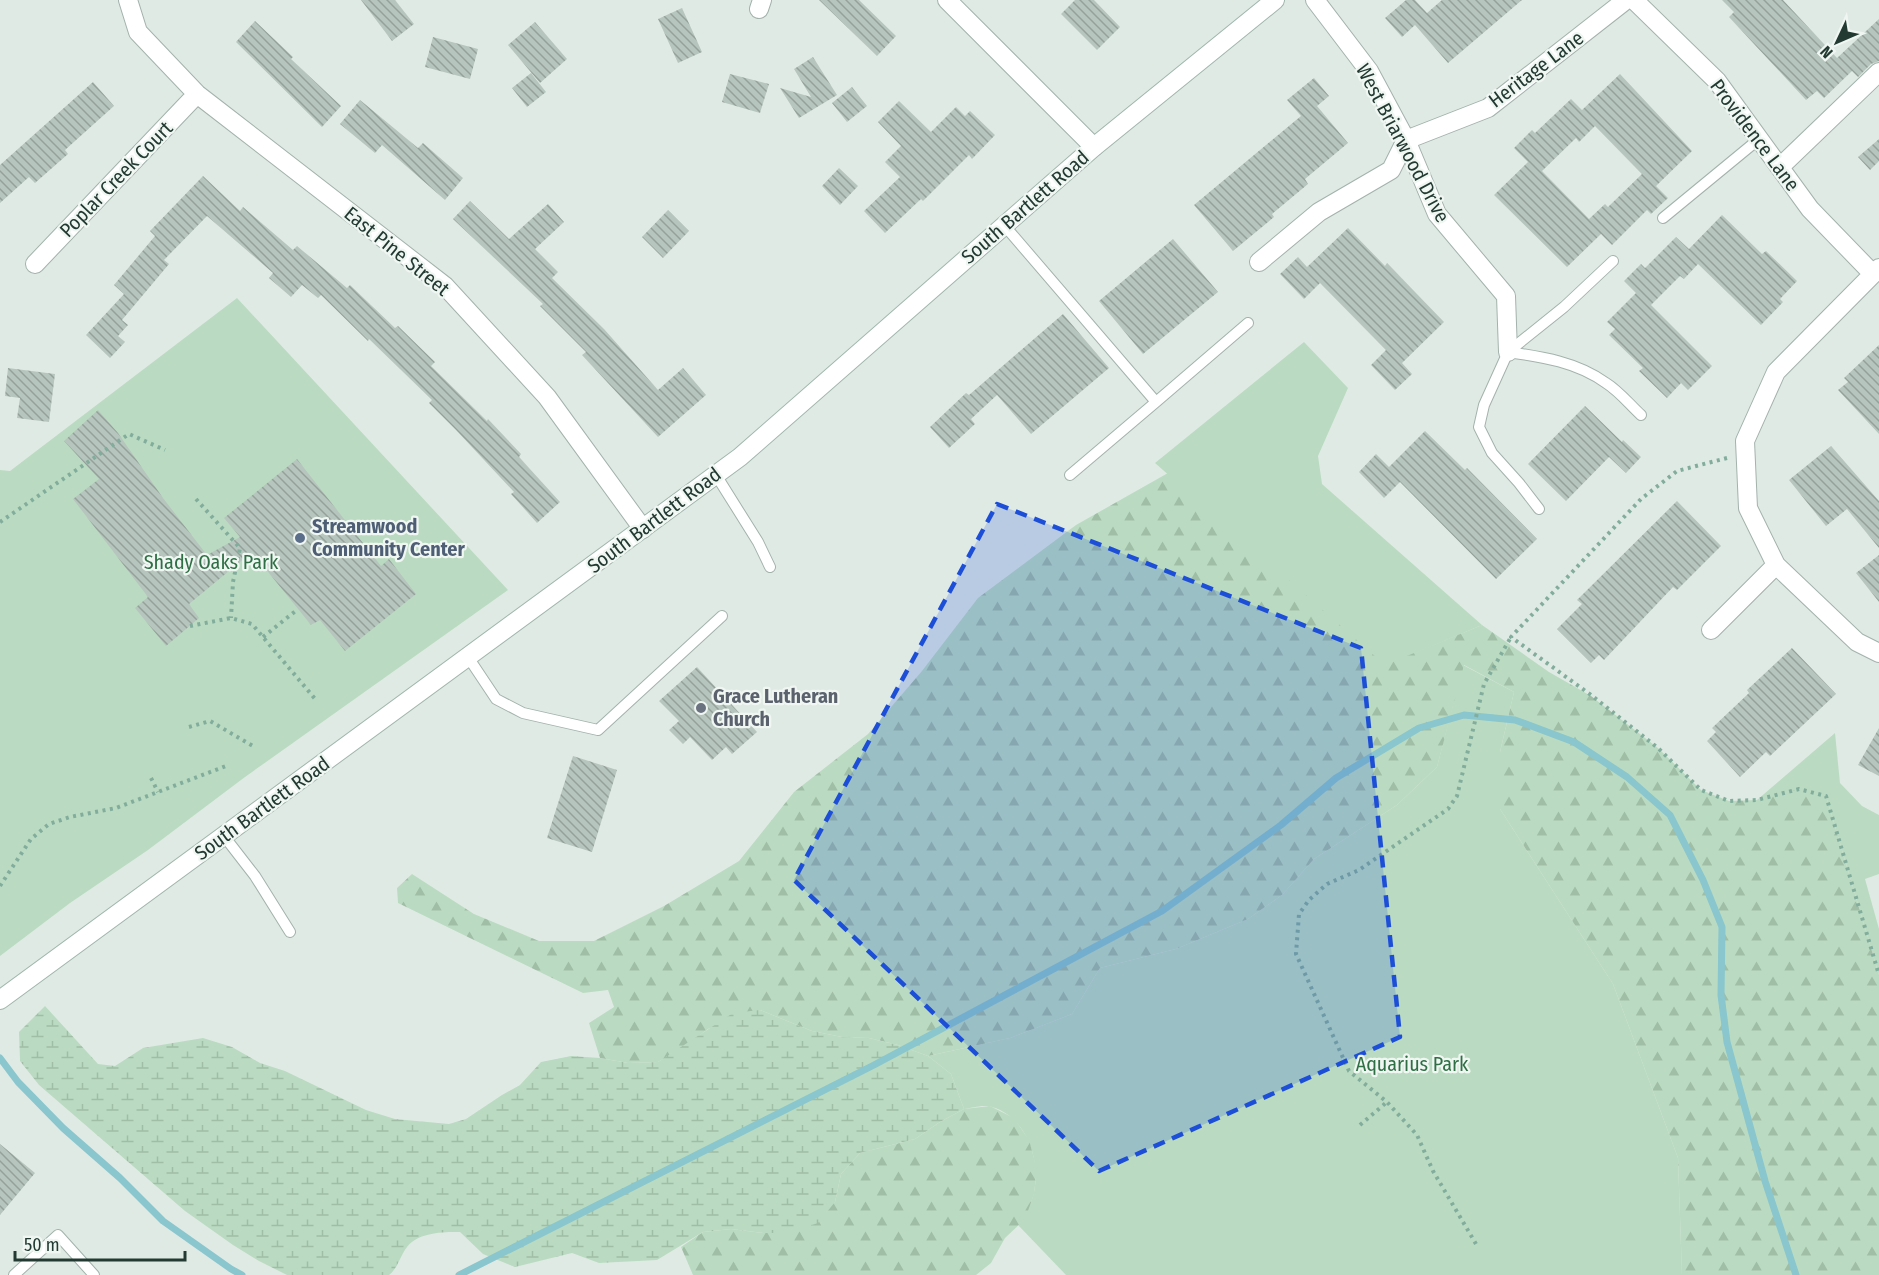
<svg xmlns="http://www.w3.org/2000/svg" width="1879" height="1275" font-family="'Fira Sans Condensed',sans-serif">
  <style>
    .green { fill: #badbc1 }
    .forest { fill: url(#forest-firs) }
    .wetland { fill: url(#wetland-marsh) }
    .lines { fill: none; stroke-linecap: round; stroke-linejoin: round }
    .stream { stroke: #8ac6cd; stroke-width: 7 }
    .building { fill: url(#building-back-hatch); fill-rule: evenodd }
    .service-casing { stroke: #a3b2ac; stroke-width: 12 }
    .minor-casing { stroke: #a3b2ac; stroke-width: 20 }
    .secondary-casing { stroke: #a0b6ad; stroke-width: 20 }
    .path { stroke: #82ad9d; stroke-width: 4; stroke-dasharray: 3 4.5; stroke-linecap: butt }
    .service { stroke: #fff; stroke-width: 10 }
    .minor { stroke: #fff; stroke-width: 18 }
    .secondary { stroke: #fff; stroke-width: 18 }
    .marked { fill: #1d4ed8; fill-opacity: 0.2; stroke: #1d4ed8; stroke-width: 4.5; stroke-dasharray: 12 8; stroke-linejoin: round }
    .service-dot { fill: #5c6f8a; stroke: #f0f7f3; stroke-width: 2 }
    .worship-dot { fill: #6b7280; stroke: #f0f7f3; stroke-width: 2 }
    .labels { text-anchor: middle; dominant-baseline: central; stroke-width: 4.5; stroke-linejoin: round; paint-order: stroke }
    .street-label { font-size: 20px; fill: #223a32; stroke: #f0f7f3 }
    .service-label { font-size: 20px; font-weight: bold; fill: #4e5e75; stroke: #f0f7f3; text-anchor: start }
    .park-label { font-size: 20px; fill: #2e6f44; stroke: #f0f7f3 }
    .worship-label { font-size: 20px; font-weight: bold; fill: #5b616d; stroke: #f0f7f3; text-anchor: start }
  </style>
  <defs>
    <pattern id="forest-firs" width="22" height="20" patternUnits="userSpaceOnUse" patternTransform="scale(1.5)"><rect width="22" height="20" fill="#badbc1"/><path d="M5 1l3.5 6h-7zM16 11l3.5 6h-7z" fill="#a0bda6"/></pattern>
    <pattern id="wetland-marsh" width="20" height="14" patternUnits="userSpaceOnUse" patternTransform="scale(1.5)"><rect width="20" height="14" fill="#badbc1"/><path d="M1 5h8M5 5V1M11 12h8M15 12V8" fill="none" stroke="#a0bda6"/></pattern>
    <pattern id="building-back-hatch" width="6" height="6" patternUnits="userSpaceOnUse" patternTransform="scale(1.5)"><rect width="6" height="6" fill="#b6c5be"/><path d="M-1 5l2 2M0 0l6 6M5-1l2 2" fill="none" stroke="#94a19b"/></pattern>
  </defs>
  <rect width="100%" height="100%" fill="#e0eae5"/>
  <path class="green" d="M237 298 508 590 245 777 148 850 70 903 0 956V470L10 471Z
    M1304 342 1348 388 1318 456 1322 484 1482 625 1385 666 1155 463Z
    M1463 665 1514 692 1500 752V809L1613 984 1678 1158 1682 1275H1066L1018 1225C1023 1215 1032 1203 1034 1192 1041 1159 1026 1117 992 1107 984 1104 972 1108 964 1109L951 1074 928 1056 1010 1038 1072 1014 1100 968 1176 949 1248 919 1282 895 1314 859 1397 805 1437 767Z
    M1835 733 1840 783 1862 806 1879 815V874L1865 879 1879 929V975L1826 796 1757 800Z"/>
  <path class="forest" d="M1168 473 1385 665 1482 625 1549 672 1591 696 1658 748 1701 790 1729 801 1757 800 1799 789 1826 796 1879 975V1275H1682L1678 1158 1613 984 1500 809V752L1514 692 1464 665 1437 767 1397 805 1314 859 1282 895 1248 919 1176 949 1100 968 1072 1014 1010 1038 928 1056 898 1045 869 1038 842 1037 812 1031 760 1010 708 1029 685 1046 658 1062 628 1063 600 1058 589 1023 614 1007 608 990 583 993 398 903 397 888 412 874 474 914 539 941H594L664 906 739 861 794 792 868 734 922 671 978 598 1076 525Z
    M990 1106 1014 1118 1029 1140 1037 1169 1034 1194 1025 1219 1005 1238 991 1263 976 1275H693L681 1247 703 1232 731 1229 763 1233 835 1202 841 1174 860 1153 915 1139 940 1122 964 1109Z"/>
  <path class="wetland" d="M45 1006 98 1064 115 1066 143 1048 203 1038 232 1047 260 1063 285 1071 366 1110 395 1119 449 1124 466 1119 502 1095 520 1085 541 1062 571 1056 600 1058 628 1063 658 1062 733 1013 760 1010 812 1031 842 1037 869 1038 898 1045 928 1056 951 1074 964 1109 940 1122 915 1139 860 1153 841 1174 835 1202 818 1223 790 1233H763L731 1229 703 1232 657 1260 599 1263 572 1253 515 1267 483 1254 460 1232C443 1232 419 1232 407 1247 400 1256 398 1268 389 1275H287L259 1261 233 1245 185 1211 39 1085 20 1061 19 1032Z"/>
  <g class="lines">
    <path class="stream" d="M0 1058 18 1082 63 1128 120 1178 163 1221 231 1269 242 1275
      M459 1275 874 1065 1162 911 1281 825 1336 778 1419 728 1464 715 1515 720 1574 742 1627 777 1670 815 1703 880 1722 927 1721 995 1727 1042 1765 1181 1796 1275"/>
  </g>
  <path class="building" d="M361 0H395L414 24 392 41Z
    M819 0H859L896 36 877 56Z
    M1075 0H1094L1120 27 1097 50 1061 14Z
    M1406 0H1415L1427 13 1442 0H1522L1448 63 1415 25 1402 37 1385 18Z
    M1722 0H1783L1837 58 1879 19V61L1871 64 1858 77 1852 71 1824 98 1817 91 1806 100 1729 17 1734 12Z
    M682 8 702 52 678 63 658 19Z
    M255 21 293 57 291 59 341 106 322 127 236 42Z
    M535 22 567 59 540 83 508 45Z
    M433 37 478 49 470 79 425 67Z
    M813 57 837 95 799 118 780 88 811 97 794 69Z
    M531 73 546 92 527 107 512 88Z
    M730 74 769 84 760 113 722 102Z
    M1620 74 1692 151 1656 186 1668 198 1651 214 1647 210 1612 245 1601 234 1567 267 1494 195 1528 162 1514 148 1532 130 1535 133 1571 99 1582 110ZM1595 126 1642 174 1608 207 1605 204 1589 219 1542 171 1576 138 1579 142Z
    M1314 78 1329 96 1317 106 1348 143 1305 179 1308 184 1272 214 1274 217 1233 251 1194 205 1301 116 1287 100Z
    M93 82 114 106 65 150 68 154 35 183 29 177 0 203V165Z
    M852 87 867 106 847 122 832 103Z
    M360 100 418 148 423 143 463 178 445 200 382 145 375 153 340 124Z
    M899 101 931 132 956 107 965 116 970 111 995 135 972 159 969 155 923 201 921 199 885 233 864 211 900 177 885 162 901 146 878 122Z
    M1879 139V161L1870 170 1858 157Z
    M839 168 858 186 840 205 822 186Z
    M203 176 240 211 243 207 293 250 297 246 347 288 350 285 395 328 398 326 435 362 431 366 487 421 488 419 521 454 519 457 560 502 537 523 511 494 514 492 456 430 429 403 432 400 369 339 368 341 321 295 318 298 302 285 291 297 269 278 273 273 207 216 164 260 169 264 122 320 128 325 118 336 125 342 110 358 86 335 124 294 114 285 155 236 150 231Z
    M470 201 509 239 548 204 564 222 535 249 558 272 552 278 604 329 658 390 683 368 706 395 658 437 582 355 586 352 540 306 543 304 453 219Z
    M668 210 689 231 663 258 642 237Z
    M1722 215 1762 254 1766 251 1797 281 1780 299 1783 302 1761 325 1698 264 1684 279 1680 276 1651 305 1712 366 1688 390 1681 383 1667 398 1639 371 1643 368 1609 335 1615 329 1607 322 1636 293 1624 281 1641 264 1645 268 1676 237 1689 249Z
    M1348 228 1385 266 1387 263 1444 322 1402 363 1412 374 1395 390 1371 365 1386 350 1320 283 1304 299 1280 274 1298 257 1307 267Z
    M1173 239 1218 292 1143 354 1099 301Z
    M1063 314 1109 368 1031 434 997 395 971 419 975 424 949 448 930 427 966 393 969 395Z
    M1879 345V434L1838 390 1848 382 1844 378Z
    M8 368 55 374 49 422 17 418 20 398 5 396Z
    M1585 406 1622 442 1623 440 1641 457 1626 473 1609 457 1566 501 1528 464Z
    M98 410 118 433 163 498 207 555 240 537 224 518 297 459 381 566 389 559 416 594 345 651 320 620 311 625 252 552 189 604 199 618 166 646 135 608 148 597 73 499 99 479 64 441Z
    M1425 431 1465 470 1467 468 1537 539 1496 579 1400 482 1384 498 1359 472 1376 454 1389 467Z
    M1831 446 1879 501V548L1847 509 1826 526 1789 480Z
    M1677 501 1721 546 1677 590 1673 587 1604 660 1599 655 1591 663 1557 629 1582 604 1577 600Z
    M1879 555V602L1856 573Z
    M1792 648 1836 694 1770 756 1766 752 1740 777 1707 741 1716 732 1712 728 1749 693 1747 690Z
    M697 667 757 732 732 754 726 747 712 760 690 737 683 744 669 730 679 721 659 701Z
    M1879 728V776L1858 765Z
    M573 756 617 770 592 852 547 838Z
    M0 1144 35 1173 0 1215Z"/>
  <g class="lines">
    <defs>
      <path id="service" d="M1663 218 1759 139
        M1004 225 1156 402 1070 475
        M1508 352C1543 357 1577 362 1606 383 1619 391 1630 405 1641 415
        M1156 402 1248 323
        M716 475 758 542 770 567
        M1539 509 1519 483 1492 453 1479 427 1484 405 1508 352 1564 307 1613 261
        M468 657 496 699 523 713 598 730 722 616
        M224 836 255 876 290 932
        M14 1275 58 1235 94 1275"/>
      <path id="minor" d="M128 0 138 32 197 94 445 286 547 397 643 529
        M947 0 1094 147
        M1315 0 1369 71 1406 140 1437 214 1506 296 1508 352
        M1634 0 1717 81 1810 209 1872 273
        M759 9 762 0
        M1780 167 1879 72
        M1259 262 1319 212 1391 170 1406 140 1488 108 1626 0
        M35 264 197 94
        M1879 268 1776 372 1745 441 1748 508 1776 565 1857 642 1879 653
        M1711 630 1776 565"/>
      <path id="secondary" d="M0 1000 740 457 1094 147 1275 0"/>
    </defs>
    <use href="#service" class="service-casing"/>
    <use href="#minor" class="minor-casing"/>
    <use href="#secondary" class="secondary-casing"/>
    <path class="path" d="M1727 458 1677 471 1641 499 1511 637 1591 695 1658 748 1701 790 1729 801 1757 800 1799 789 1826 796 1879 975
      M196 499 240 548 233 582 231 618
      M0 522 129 434 165 450
      M190 626 231 618 252 624 316 700
      M263 637 298 609
      M189 727 210 721 253 746
      M151 778 158 792
      M0 886 31 839 49 824 70 817 116 808 226 766
      M1360 1125 1387 1102
      M1476 1244 1433 1171 1417 1135 1387 1102 1349 1071 1296 954 1299 914 1309 900 1327 884 1359 870 1448 809 1457 796 1484 684 1511 637"/>
    <use href="#service" class="service"/>
    <use href="#minor" class="minor"/>
    <use href="#secondary" class="secondary"/>
  </g>
  <path class="marked" d="M997 504 1361 648 1400 1037 1099 1171 794 880Z"/>
  <circle class="service-dot" cx="300" cy="538" r="6"/>
  <circle class="worship-dot" cx="701" cy="708" r="6"/>
  <g class="labels">
    <g class="street-label">
      <text transform="translate(1536 69) rotate(-37)">Heritage Lane</text>
      <text transform="translate(1755 135) rotate(53)">Providence Lane</text>
      <text transform="translate(1403 143) rotate(62)">West Briarwood Drive</text>
      <text transform="translate(116 179) rotate(-46)">Poplar Creek Court</text>
      <text transform="translate(1025 207) rotate(-41)">South Bartlett Road</text>
      <text transform="translate(397 251) rotate(39)">East Pine Street</text>
      <text transform="translate(654 520) rotate(-37)">South Bartlett Road</text>
      <text transform="translate(262 808) rotate(-36)">South Bartlett Road</text>
    </g>
    <g class="service-label">
      <text x="312" y="526">Streamwood<tspan x="312" dy="23">Community Center</tspan></text>
    </g>
    <g class="park-label">
      <text x="211" y="562">Shady Oaks Park</text>
      <text x="1412" y="1064">Aquarius Park</text>
    </g>
    <g class="worship-label">
      <text x="713" y="696">Grace Lutheran<tspan x="713" dy="23">Church</tspan></text>
    </g>
  </g>
  <g transform="translate(1837 42) rotate(226)" stroke="#f0f7f3" stroke-width="4.5" paint-order="stroke">
  <path d="M0-4.5L10 22L0 15L-10 22Z" fill="#223a32"/>
  <text y="-9" font-size="16" font-weight="bold" text-anchor="middle" fill="#223a32">N</text>
  </g>
  <path d="M15 1251v9h170v-9" fill="none" stroke="#223a32" stroke-width="3"/>
  <text x="24" y="1251" font-size="18" fill="#223a32" stroke="#f0f7f3" stroke-width="4.5" paint-order="stroke">50 m</text>
</svg>
